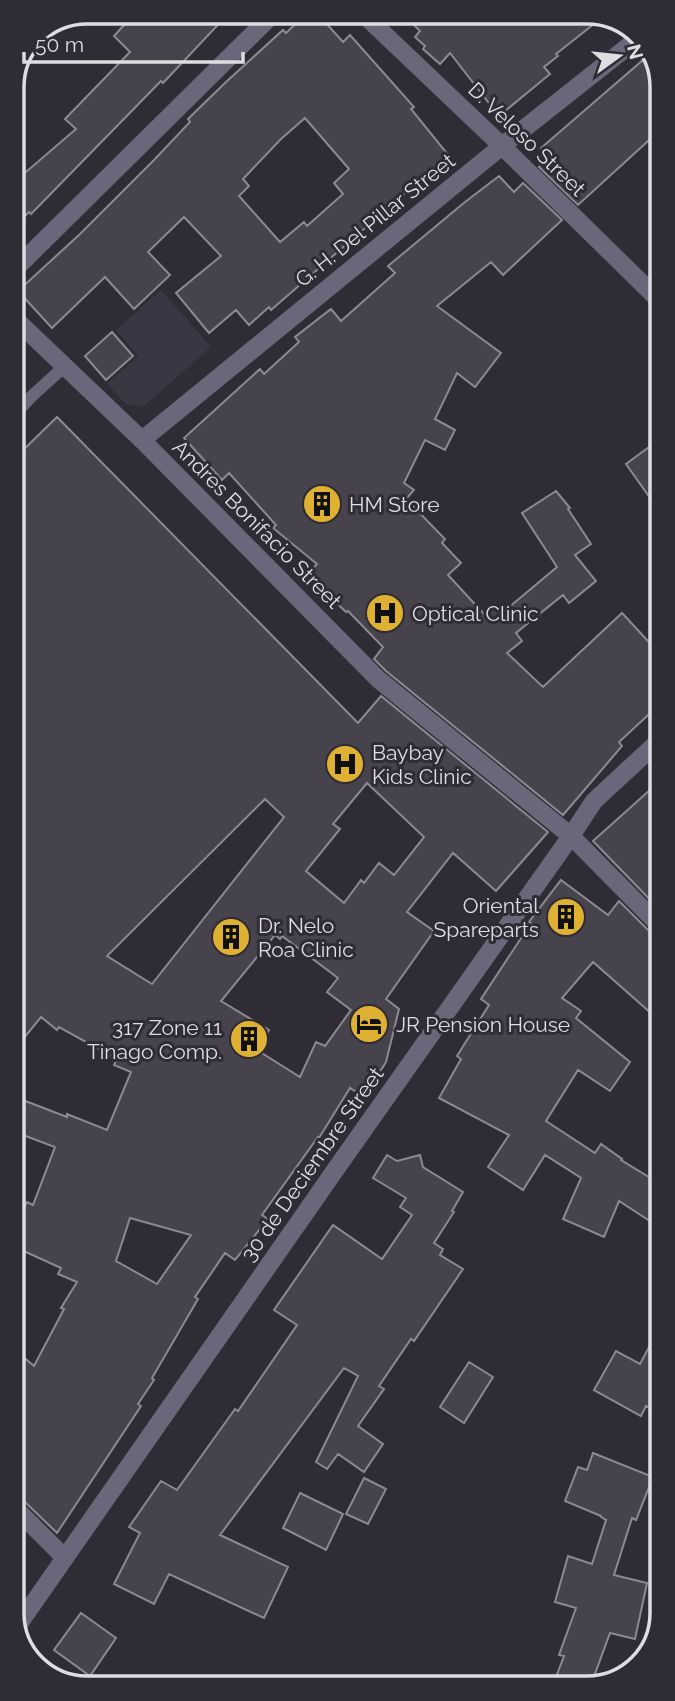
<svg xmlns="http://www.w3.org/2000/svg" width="675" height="1701" font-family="Raleway,sans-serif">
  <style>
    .built { fill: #3a3644 }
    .building { fill: #46434c; stroke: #8b8992; stroke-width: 2; fill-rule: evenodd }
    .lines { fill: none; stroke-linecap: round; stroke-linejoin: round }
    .service { stroke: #6b6679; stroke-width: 12 }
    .minor { stroke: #6b6679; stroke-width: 18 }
    .tertiary { stroke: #6b6679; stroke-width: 18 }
    .labels { text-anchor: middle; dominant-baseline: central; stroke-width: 6; stroke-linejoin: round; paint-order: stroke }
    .street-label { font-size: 21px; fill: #dedde2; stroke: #2f2c35 }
    .poi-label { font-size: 21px; fill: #dedde2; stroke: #2f2c35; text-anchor: start }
    .rim { fill: none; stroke: #dedde2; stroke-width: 3.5 }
  </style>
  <rect width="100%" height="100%" fill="#2f2c35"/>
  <path class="built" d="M161 290 211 347 144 406 127 405 107 384 138 356 116 330Z"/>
  <path class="building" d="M136 12H230L163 83 161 81 31 214 29 212 13 228V181L24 170 26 172 76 129 65 119 130 52 114 36Z
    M308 12H316L343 42 350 35 414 107 411 109 450 157 410 189 271 310 269 307 249 325 236 310 209 333 176 293 221 256 184 217 148 252 170 275 134 309 105 277 52 328 18 291 80 234 154 160 190 122 188 119 226 82 283 30 286 33ZM305 118 349 169 334 183 343 194 307 226 304 222 280 242 239 196 249 186 243 179 281 139Z
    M401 12H593L604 16 556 54 558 56 544 67 550 74 499 116 450 53 440 64 423 49 425 46 415 37 420 31Z
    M643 60 659 79V131L578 205 539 167 549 157 541 148Z
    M499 176 514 192 523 183 562 220 503 275 491 262 437 306 501 353 475 387 457 373 435 419 455 430 445 450 425 440 404 483 414 490 406 499 445 539 442 543 461 563 448 575 484 614 494 604 502 613 557 567 522 513 556 491 570 508 568 509 591 544 575 555 596 581 569 603 563 595 516 633 522 641 507 653 543 687 622 613 660 654V704L619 742 622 746 563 815 386 671 374 659 383 647 348 611 346 612 307 575 317 564 273 528 276 525 229 473 222 480 184 438 260 369 264 374 299 342 295 337 331 309 341 321 395 273 388 266 465 202Z
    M112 332 133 356 106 380 85 356Z
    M57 417 358 723 381 696 548 832 496 891 453 853 407 912 434 931 386 999 399 1009 386 1062 364 1097 350 1088 319 1138 318 1137 262 1215 268 1219 235 1260 225 1253 195 1297 198 1299 152 1378 154 1380 138 1404 141 1406 57 1533 24 1501 16 1496 15 1350 34 1366 64 1309 61 1308 77 1282 58 1274 61 1268 15 1247V1206L23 1210 27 1202 33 1205 55 1147 15 1132V1097L67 1117V1114L107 1130 131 1072 114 1065 117 1059 59 1027 57 1030 41 1017 15 1049 13 460ZM367 783 424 837 394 875 379 863 364 883 361 880 344 903 306 871 340 829 333 824ZM265 799 284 817 152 984 107 956ZM275 935 280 939 282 936 338 978 327 992 351 1010 325 1046 316 1042 300 1077 257 1050 269 1030 221 1001ZM130 1218 191 1235 157 1284 116 1261Z
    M660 439V512L626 464Z
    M661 780V911L593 841Z
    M561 880 608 915 619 901 653 935 661 938V1022L593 962 562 998 581 1011 576 1018 630 1062 610 1091 578 1070 546 1121 595 1153 601 1144 622 1159 621 1160 662 1185V1229L619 1201 604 1237 563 1219 581 1178 545 1155 523 1190 488 1167 509 1135 439 1098 461 1059 457 1056 489 1005 481 999 531 923 529 922Z
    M387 1155 397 1161 420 1155 423 1167 463 1192 452 1211 454 1212 434 1243 443 1249 440 1255 463 1269 414 1341 411 1339 379 1386 384 1389 358 1426 383 1444 364 1472 338 1454 327 1469 316 1462 358 1376 344 1368 220 1535 288 1567 264 1618 169 1574 154 1604 114 1584 140 1533 129 1527 161 1481 177 1490 235 1409 238 1411 297 1325 274 1310 333 1225 382 1259 412 1215 400 1207 406 1198 373 1178Z
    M662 1323V1415L646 1406 641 1416 594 1390 616 1351 640 1364Z
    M469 1362 493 1377 464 1423 440 1407Z
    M593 1453 653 1477 636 1520 632 1518 614 1575 647 1583 635 1639 610 1633 592 1682 583 1679 581 1685H553L564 1656 559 1655 576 1608 555 1602 568 1556 592 1564 606 1520 601 1517V1516L565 1501 578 1467 587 1470Z
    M364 1478 386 1489 368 1524 346 1514Z
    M300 1493 343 1514 326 1550 283 1528Z
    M81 1613 116 1638 90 1676 54 1650Z"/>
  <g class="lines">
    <path class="service" d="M13 416 33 395 65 366"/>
    <path class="minor" d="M361 12 502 146 659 300
      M13 271 275 12
      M142 440 502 146 640 37
      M16 1509 64 1557"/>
    <path class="tertiary" d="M13 317 142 440 378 679 571 836 661 927
      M16 1628 338 1166 571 836 594 801 661 739"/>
  </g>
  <defs>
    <symbol id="building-disc" viewBox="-11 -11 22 22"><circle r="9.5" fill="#deb133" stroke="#2f2c35"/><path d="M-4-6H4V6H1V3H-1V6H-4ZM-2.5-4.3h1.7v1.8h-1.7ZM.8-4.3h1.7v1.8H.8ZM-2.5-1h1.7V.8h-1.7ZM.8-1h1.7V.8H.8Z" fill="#111"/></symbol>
    <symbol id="hospital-disc" viewBox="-11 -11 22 22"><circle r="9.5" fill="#deb133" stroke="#2f2c35"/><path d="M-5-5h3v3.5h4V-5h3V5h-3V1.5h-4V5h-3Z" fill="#111"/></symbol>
    <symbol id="hotel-disc" viewBox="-11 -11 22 22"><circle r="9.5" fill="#deb133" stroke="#2f2c35"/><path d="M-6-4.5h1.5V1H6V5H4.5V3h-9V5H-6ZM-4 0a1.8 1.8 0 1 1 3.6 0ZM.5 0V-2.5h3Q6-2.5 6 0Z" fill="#111"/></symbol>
  </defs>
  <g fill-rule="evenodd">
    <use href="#building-disc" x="300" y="482" width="44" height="44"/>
    <use href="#hospital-disc" x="363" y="591" width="44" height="44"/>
    <use href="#hospital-disc" x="323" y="742" width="44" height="44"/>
    <use href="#building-disc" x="544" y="895" width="44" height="44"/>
    <use href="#building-disc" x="209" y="915" width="44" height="44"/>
    <use href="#hotel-disc" x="347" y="1002" width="44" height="44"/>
    <use href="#building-disc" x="227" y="1017" width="44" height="44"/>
  </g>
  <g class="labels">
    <g class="street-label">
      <text transform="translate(527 139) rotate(44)">D. Veloso Street</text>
      <text transform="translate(375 220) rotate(-39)">G. H. Del Pillar Street</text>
      <text transform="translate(257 524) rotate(45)">Andres Bonifacio Street</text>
      <text transform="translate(312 1164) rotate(-55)">30 de Deciembre Street</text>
    </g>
    <g class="poi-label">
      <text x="349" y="504">HM Store</text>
      <text x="412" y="613">Optical Clinic</text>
      <text x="372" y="752">Baybay<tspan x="372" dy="24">Kids Clinic</tspan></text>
      <text x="539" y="905" text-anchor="end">Oriental<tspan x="539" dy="24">Spareparts</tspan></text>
      <text x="258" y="925">Dr. Nelo<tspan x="258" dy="24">Roa Clinic</tspan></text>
      <text x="396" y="1024">JR Pension House</text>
      <text x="222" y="1027" text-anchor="end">317 Zone 11<tspan x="222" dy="24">Tinago Comp.</tspan></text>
    </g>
  </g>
  <path d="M0 0H675V1701H0ZM87 24H587A63 63 0 0 1 650 87V1613A63 63 0 0 1 587 1676H87A63 63 0 0 1 24 1613V87A63 63 0 0 1 87 24Z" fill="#2f2c35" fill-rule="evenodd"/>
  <path class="rim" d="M87 24H587A63 63 0 0 1 650 87V1613A63 63 0 0 1 587 1676H87A63 63 0 0 1 24 1613V87A63 63 0 0 1 87 24Z"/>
  <g transform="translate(619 56) rotate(75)" stroke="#2f2c35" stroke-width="5" paint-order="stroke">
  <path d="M0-5L12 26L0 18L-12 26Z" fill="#dedde2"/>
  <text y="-10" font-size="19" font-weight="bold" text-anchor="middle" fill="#dedde2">N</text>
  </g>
  <path d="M24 52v10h219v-10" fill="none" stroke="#dedde2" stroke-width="3.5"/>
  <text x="35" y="52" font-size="21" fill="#dedde2" stroke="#2f2c35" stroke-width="5" paint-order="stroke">50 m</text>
</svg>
